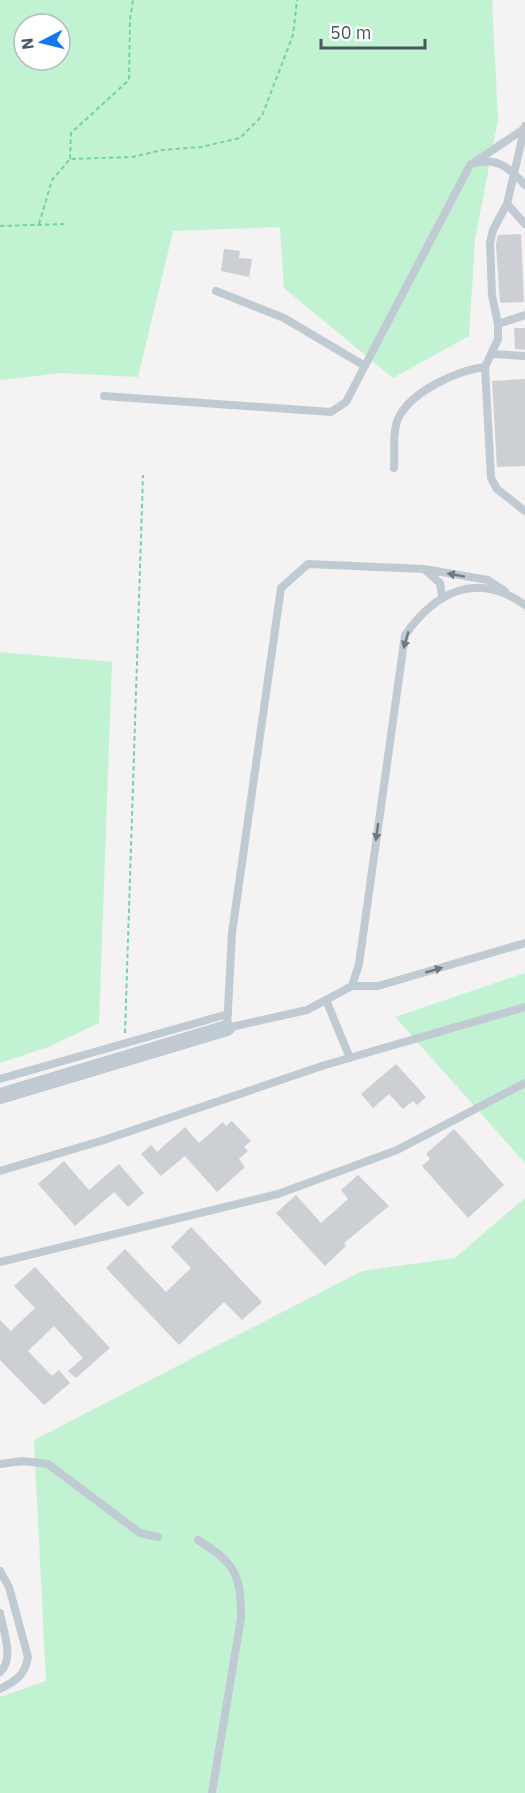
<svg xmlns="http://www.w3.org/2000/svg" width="525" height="1793" font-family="'IBM Plex Sans',sans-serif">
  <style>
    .green { fill: #c1f2d2; fill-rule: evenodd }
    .building { fill: #cccfd4 }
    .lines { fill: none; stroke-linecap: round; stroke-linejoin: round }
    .path { stroke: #77d2a2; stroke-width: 2; stroke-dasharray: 4.5 3; stroke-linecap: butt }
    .lane { stroke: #c0cad2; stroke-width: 8 }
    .street { stroke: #c0cad2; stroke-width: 16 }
    .oneway { fill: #6d7983 }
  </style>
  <rect width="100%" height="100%" fill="#f4f2f2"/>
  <path class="green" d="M0 0H492L498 120 475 239 469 336 393 378 284 288 280 227 173 231 138 377 60 373 0 380ZM24 24H60V60H24Z
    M0 652 112 662 99 1023 48 1047 0 1063Z
    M525 973V1163L395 1017Z
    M525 1198V1793H0V1697L46 1681 34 1440 362 1271 455 1258Z"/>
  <path class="building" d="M521 234 524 302 500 303 496 244 498 235Z
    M224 249 240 251 239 258 252 259 249 277 221 271Z
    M514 328H525V350L515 349Z
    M525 379V466L497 467 492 381Z
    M396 1064 426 1097 417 1105 413 1101 403 1109 389 1094 373 1108 361 1094Z
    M232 1121 251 1141 244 1147 248 1151 239 1159 245 1167 217 1192 185 1156 161 1176 141 1154 151 1145 157 1152 185 1127 199 1143 223 1122 226 1126Z
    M454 1129 504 1185 468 1218 422 1166 430 1159 426 1154Z
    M64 1161 89 1190 119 1164 144 1193 128 1207 114 1192 75 1226 38 1184Z
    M358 1175 389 1206 344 1243 346 1246 325 1266 276 1213 296 1195 321 1223 348 1199 341 1190Z
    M191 1227 262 1302 242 1320 224 1302 179 1345 106 1268 125 1249 166 1292 191 1268 171 1247Z
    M35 1267 110 1348 76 1378 68 1371 83 1358 54 1326 28 1351 52 1376 59 1370 70 1383 44 1405 0 1360V1320L11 1331 35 1308 14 1286Z"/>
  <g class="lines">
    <path class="path" d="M70 159 71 133 129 80 130 19 133 0
      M39 224 52 180 70 159 133 157 162 150 201 147 240 138 262 116 293 35 297 0
      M0 226 67 224
      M125 1033 143 475"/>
    <path class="lane" d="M525 126 507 204 493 230 490 243 492 295 498 324 525 315
      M476 163C499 157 511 170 525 185
      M507 204 525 224
      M216 291 284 318 365 366
      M498 324V339L485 367 491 478 497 489 525 511
      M492 354 525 356
      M104 396 331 412 346 402 470 165 524 129
      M394 468C395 453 392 429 399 417 412 391 458 370 485 367
      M424 569 308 564 281 588 232 933 227 1028 307 1010 352 986H378L525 943
      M442 596 440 583 424 569 488 580 505 591
      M352 986 359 964 405 635C436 591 477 571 525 605
      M326 1000 350 1058
      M0 1079 228 1014
      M0 1171 104 1140 325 1065 525 1007
      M0 1262 278 1194 397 1150 525 1083
      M0 1464 23 1461 48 1464 140 1533 158 1537
      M198 1540C235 1563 241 1574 241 1618L212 1793
      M0 1571 9 1587 28 1657C25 1676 15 1681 0 1689
      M0 1613C3 1631 15 1659 0 1672"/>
    <path class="street" d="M0 1096 227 1028"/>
  </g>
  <defs><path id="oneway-solid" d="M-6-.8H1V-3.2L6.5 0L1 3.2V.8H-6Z" transform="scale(1.5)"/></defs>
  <g class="oneway">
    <use href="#oneway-solid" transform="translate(456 575) rotate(-170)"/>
    <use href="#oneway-solid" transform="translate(406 640) rotate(106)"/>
    <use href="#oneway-solid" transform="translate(377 832) rotate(98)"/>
    <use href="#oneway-solid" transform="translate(434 970) rotate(-16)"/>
  </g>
  <g transform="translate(42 42) rotate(263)"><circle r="28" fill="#ffffff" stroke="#b6bbc0" stroke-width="1.5"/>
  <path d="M0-4.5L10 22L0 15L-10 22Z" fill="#1378ed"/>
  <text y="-9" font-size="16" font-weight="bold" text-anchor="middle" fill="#495661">N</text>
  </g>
  <path d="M321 39v9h104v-9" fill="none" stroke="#495661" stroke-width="3"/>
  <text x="330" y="39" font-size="18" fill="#495661" stroke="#ffffff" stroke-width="4.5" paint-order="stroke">50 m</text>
</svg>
